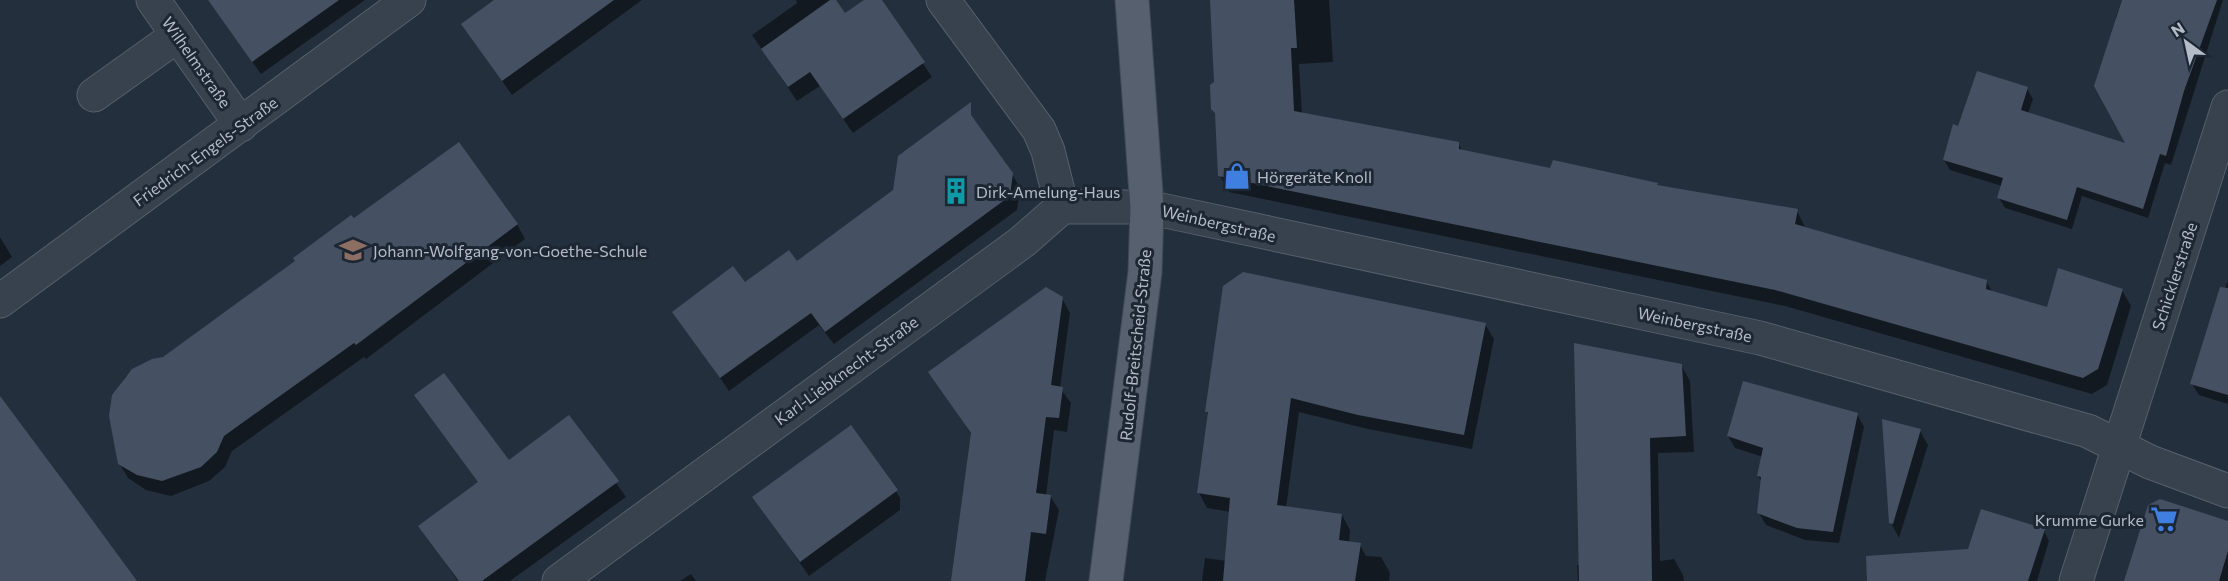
<svg xmlns="http://www.w3.org/2000/svg" width="2228" height="581" font-family="Commissioner,sans-serif">
  <style>
    .shadow { fill: #0007 }
    .building { fill: #455162 }
    .lines { fill: none; stroke-linecap: round; stroke-linejoin: round }
    .minor-casing { stroke: #565f6c; stroke-width: 35 }
    .major-casing { stroke: #414a57; stroke-width: 35 }
    .minor { stroke: #38414e; stroke-width: 33 }
    .major { stroke: #56606e; stroke-width: 33 }
    .labels { text-anchor: middle; dominant-baseline: central; stroke-width: 6; stroke-linejoin: round; paint-order: stroke }
    .street-label { font-size: 16px; fill: #b4bcc9; stroke: #1d2633 }
    .poi-label { font-size: 16px; fill: #b4bcc9; stroke: #1d2633; text-anchor: start }
  </style>
  <rect width="100%" height="100%" fill="#242f3e"/>
  <path class="shadow" d="M208 0H365L261 74Z
    M496 0H642L512 95 463 25Z
    M796 0H834L845 16 867 0H880L932 77 853 133 820 86 797 101 752 35 797 3Z
    M1211 0H1329L1333 62 1299 64 1302 114 1458 143 1463 152 1551 170 1657 184 1658 187 1797 211 1806 229 1986 281 1993 293 2048 309 2122 290 2131 306 2107 385 2092 394 1785 306 1229 192 1220 176Z
    M2122 0H2223L2171 165 2165 163 2148 218 2082 196 2072 229 2005 208 1999 198 2002 186 1950 170 1944 160 1959 128 2027 89 2033 99 2028 114 2128 145 2116 17Z
    M1012 174 1020 188 1017 210 834 344 819 325 729 391 674 312Z
    M354 220 517 224 525 239 366 359 364 357 232 451 225 467 209 481 171 496 146 490 128 478 119 463 114 395 125 377 142 364 164 358Z
    M0 237 12 257 0 266Z
    M2228 280V404L2199 395 2192 384Z
    M1062 298 1070 313 1060 388 1071 403 1067 432 1054 430 1046 496H1050L1059 510 1045 581H952L972 435 930 372Z
    M1485 324 1494 339 1472 449 1368 429 1299 412 1286 508 1342 515 1350 530 1349 543 1360 545 1366 556 1381 557 1390 573 1389 581H1202L1205 558 1227 561 1231 512 1207 508 1199 493 1209 416 1207 412Z
    M1681 365 1690 381 1694 452 1658 453 1660 561 1674 559 1683 575 1684 581H1578L1577 565H1581Z
    M416 395 509 462 569 417 626 497 510 581H458L420 526 479 483Z
    M1857 414 1864 427 1839 543 1805 540 1766 525 1759 513 1762 482 1758 476 1763 457 1735 448 1728 436Z
    M1920 431 1928 445 1899 538 1891 523Z
    M891 483 900 498V510L809 576 754 497Z
    M2228 523V581H2125Z
    M2044 531 2049 541 2037 581H1895Z
    M691 574 696 581H680Z"/>
  <path class="building" d="M208 0H339L252 62Z
    M494 0H614L502 81 461 24Z
    M830 0H836L845 13 864 0H882L925 62 843 119 810 72 788 87 761 49Z
    M1210 0H1294L1297 48H1291L1294 111 1459 142V149L1550 168 1553 160 1658 183 1657 185 1798 209 1795 224 1987 280 1986 289 2047 307 2058 268 2123 289 2098 369 2083 378 1775 290 1218 176 1215 113 1211 109 1210 85 1214 82Z
    M2122 0H2217L2184 91 2166 156 2160 154 2143 209 2077 187 2067 220 1997 198 2003 178 1943 160 1953 124 1958 126 1977 71 2028 87 2021 110 2125 143 2094 86Z
    M971 102V115L1013 173 1010 196 825 332 811 313 720 378 672 312 733 266 745 282 789 250 797 261 893 190 898 156Z
    M459 142 518 224 356 345 354 343 224 436 217 452 201 467 162 481 137 475 118 464 109 416 112 395 132 369 152 359 163 357 295 261 293 258 351 215 354 218Z
    M1243 272 1486 323 1464 435 1358 415 1291 398 1277 505 1342 514 1339 540 1361 543 1355 581H1223L1230 498 1197 493 1208 412H1205L1223 286Z
    M1046 287 1063 297 1051 385 1063 387 1059 418 1046 417 1036 493 1051 495 1046 534 1031 532 1025 581H951L971 433 928 372Z
    M2220 287 2228 288V395L2190 384Z
    M1574 343 1682 364 1686 436 1650 438 1652 581H1579Z
    M444 373 509 460 569 415 619 481 482 581H459L418 526 478 482 414 395Z
    M1743 381 1858 413 1833 532 1797 528 1757 513 1761 477 1757 476 1763 448 1727 436Z
    M0 396 79 502 137 581H0Z
    M1882 419 1921 429 1893 524 1889 523Z
    M851 425 898 490 800 562 752 497Z
    M2160 499 2228 521V551L2219 581H2124L2148 505Z
    M1981 509 2045 529 2028 581H1867L1866 556 1968 549Z"/>
  <g class="lines">
    <defs>
      <path id="minor" d="M153 0 241 125
        M943 0 1039 130 1048 151 1062 207
        M94 95 178 35
        M0 301 409 0
        M559 581 1022 242 1062 207H1147L1760 338 2088 431 2150 462 2228 491
        M2076 581 2228 107"/>
      <path id="major" d="M1106 581 1145 272 1147 207 1132 0"/>
    </defs>
    <use href="#minor" class="minor-casing"/>
    <use href="#major" class="major-casing"/>
    <use href="#minor" class="minor"/>
    <use href="#major" class="major"/>
  </g>
  <defs>
    <symbol id="shop-bare" viewBox="-9 -9 18 18"><path d="M-5-2.5h2.3a2.7 3.5 0 0 1 5.4 0H5L5.5 6h-11ZM-1.5-2.5h3a1.5 2.3 0 0 0-3 0Z" fill="#3f7fe0" stroke="#1d2633" stroke-width="2.5" paint-order="stroke"/></symbol>
    <symbol id="building-bare" viewBox="-9 -9 18 18"><path d="M-4-6H4V6H1V3H-1V6H-4ZM-2.5-4.3h1.7v1.8h-1.7ZM.8-4.3h1.7v1.8H.8ZM-2.5-1h1.7V.8h-1.7ZM.8-1h1.7V.8H.8Z" fill="#0f9aa8" stroke="#1d2633" stroke-width="2.5" paint-order="stroke"/></symbol>
    <symbol id="school-bare" viewBox="-9 -9 18 18"><path d="M0-5L7-2L0 1L-7-2ZM-4 1L0 2.5L4 1V4Q0 6-4 4Z" fill="#8d6e63" stroke="#1d2633" stroke-width="2.5" paint-order="stroke"/></symbol>
    <symbol id="supermarket-bare" viewBox="-9 -9 18 18"><path d="M-6-5.5h2.5l.6 2H6L4.5 2H-2.5L-4.4-4H-6ZM-1.5 3.2a1.3 1.3 0 1 0 .1 0ZM3 3.2a1.3 1.3 0 1 0 .1 0Z" fill="#3f7fe0" stroke="#1d2633" stroke-width="2.5" paint-order="stroke"/></symbol>
  </defs>
  <g fill-rule="evenodd">
    <use href="#shop-bare" x="1218" y="157" width="38" height="38"/>
    <use href="#building-bare" x="937" y="172" width="38" height="38"/>
    <use href="#school-bare" x="334" y="231" width="38" height="38"/>
    <use href="#supermarket-bare" x="2145" y="500" width="38" height="38"/>
  </g>
  <g class="labels">
    <g class="street-label">
      <text transform="translate(197 62) rotate(55)">Wilhelmstraße</text>
      <text transform="translate(205 151) rotate(-36)">Friedrich-Engels-Straße</text>
      <text transform="translate(1219 223) rotate(13)">Weinbergstraße</text>
      <text transform="translate(2174 276) rotate(-72)">Schicklerstraße</text>
      <text transform="translate(1695 324) rotate(12)">Weinbergstraße</text>
      <text transform="translate(1135 345) rotate(-84)">Rudolf-Breitscheid-Straße</text>
      <text transform="translate(846 370) rotate(-36)">Karl-Liebknecht-Straße</text>
    </g>
    <g class="poi-label">
      <text x="1257" y="176">Hörgeräte Knoll</text>
      <text x="976" y="191">Dirk-Amelung-Haus</text>
      <text x="373" y="250">Johann-Wolfgang-von-Goethe-Schule</text>
      <text x="2144" y="519" text-anchor="end">Krumme Gurke</text>
    </g>
  </g>
  <g transform="translate(2186 42) rotate(327)" stroke="#1d2633" stroke-width="4.5" paint-order="stroke">
  <path d="M0-4.5L10 22L0 15L-10 22Z" fill="#b4bcc9"/>
  <text y="-9" font-size="16" font-weight="bold" text-anchor="middle" fill="#b4bcc9">N</text>
  </g>
</svg>
